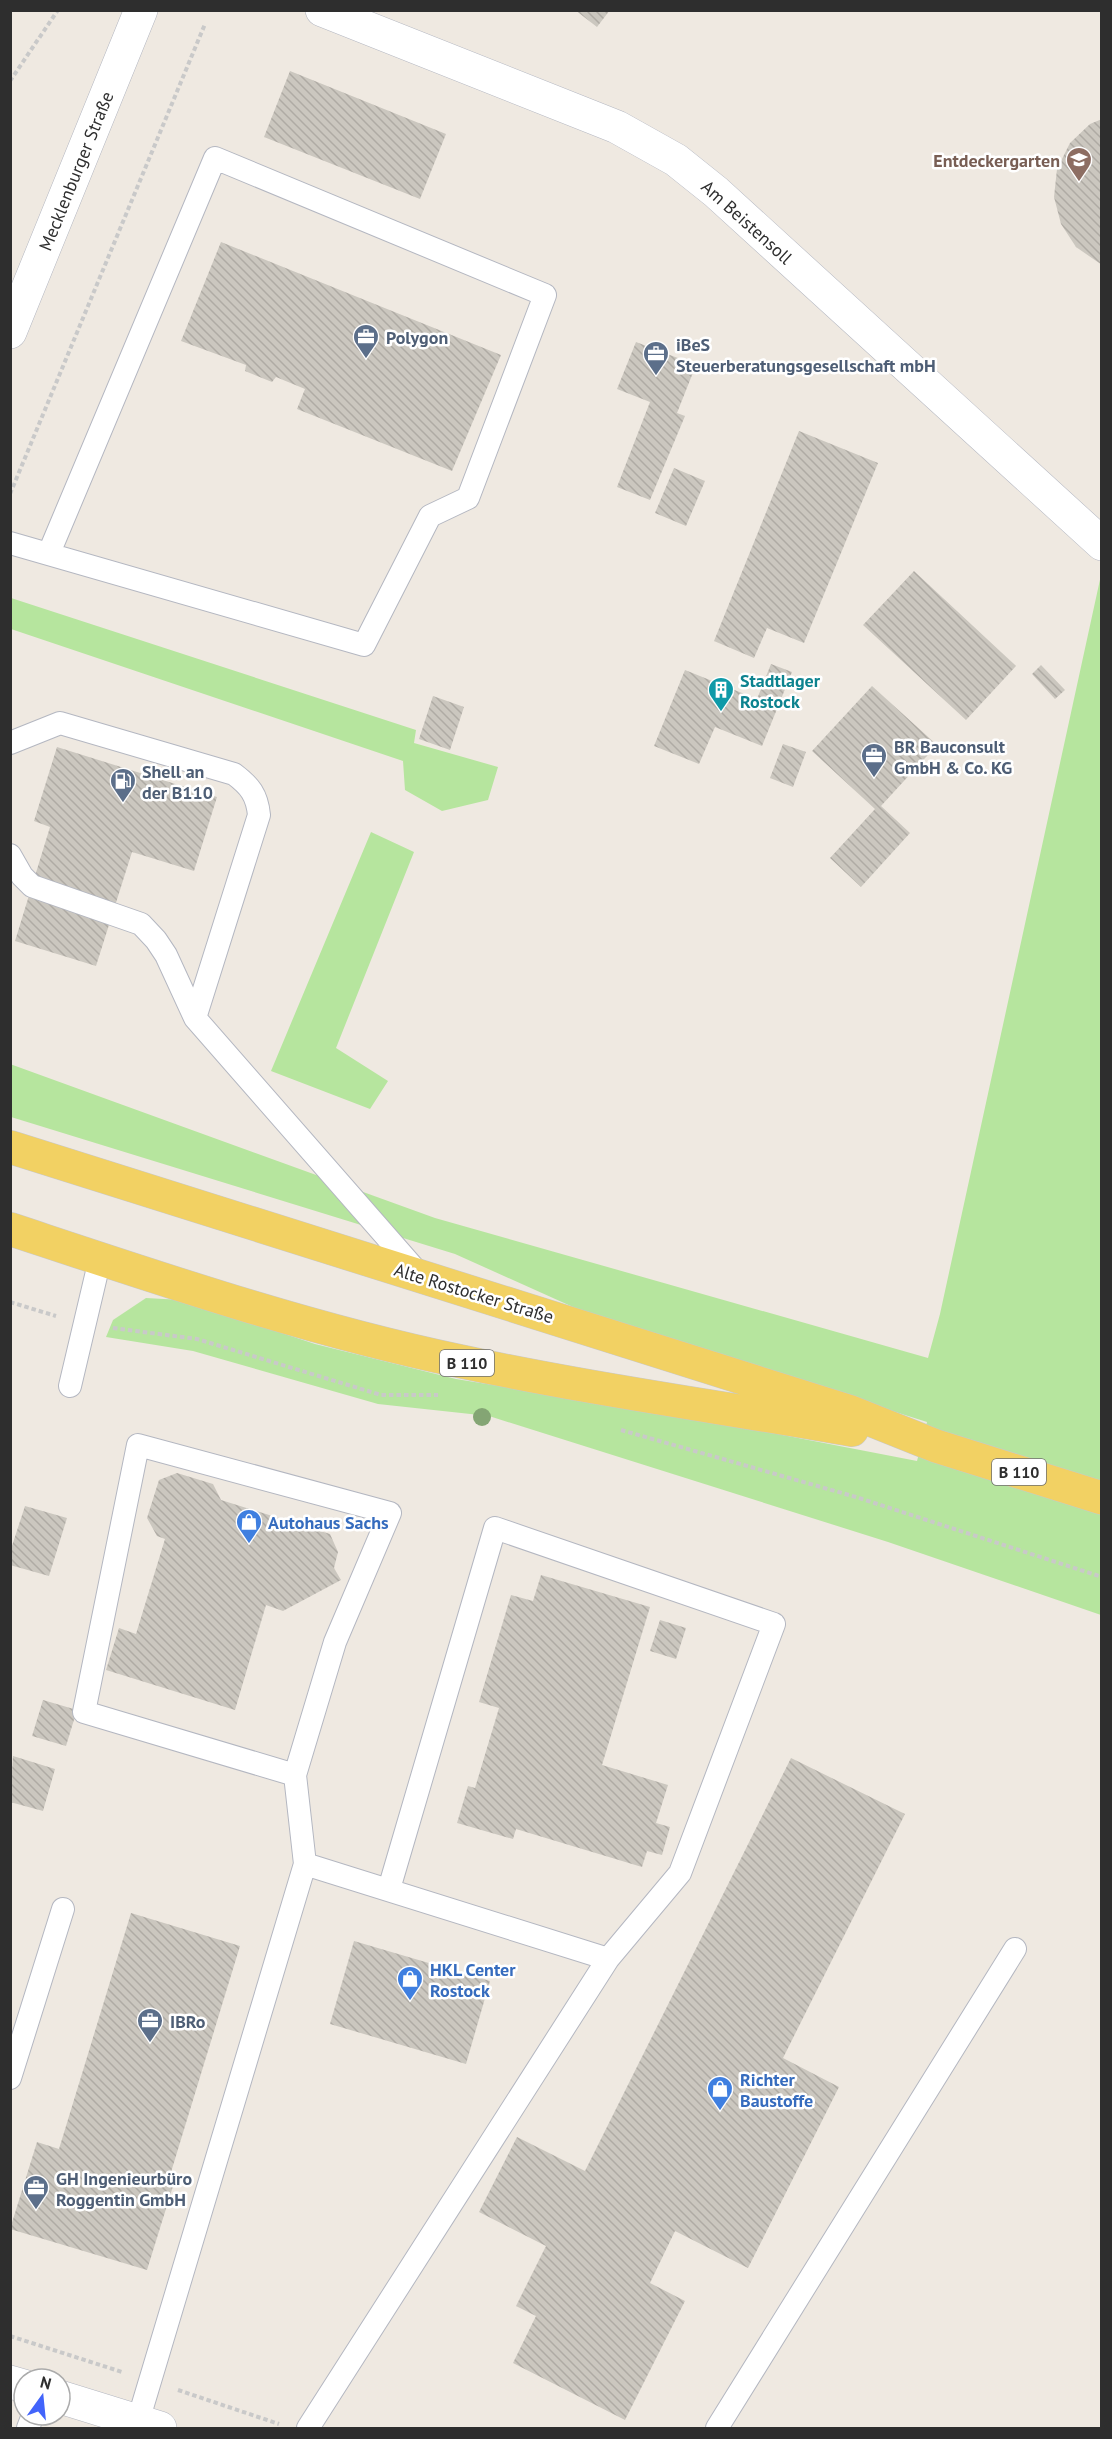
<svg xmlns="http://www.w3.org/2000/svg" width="1112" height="2439" font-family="'PT Sans',sans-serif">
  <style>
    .grass { fill: #b6e59e }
    .building { fill: url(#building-back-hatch) }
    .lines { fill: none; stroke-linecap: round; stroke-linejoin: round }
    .service-casing { stroke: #b4b7c1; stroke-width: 24 }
    .minor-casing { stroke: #b4b7c1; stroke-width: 34 }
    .primary-casing { stroke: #c9c9c9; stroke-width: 34 }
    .path { stroke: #c9c9c9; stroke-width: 4; stroke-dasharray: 4.5 3; stroke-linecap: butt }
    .service { stroke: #fff; stroke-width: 22 }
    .minor { stroke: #fff; stroke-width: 33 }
    .primary { stroke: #f2d163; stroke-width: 33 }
    .tree { fill: #84a574 }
    .labels { text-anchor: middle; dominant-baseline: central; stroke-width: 5; stroke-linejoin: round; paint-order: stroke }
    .shield { fill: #fff; stroke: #6d6d6d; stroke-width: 1.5 }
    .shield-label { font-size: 16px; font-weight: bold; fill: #2e2e2e }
    .education-label { font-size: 18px; font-weight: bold; fill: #785e54; stroke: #fff; text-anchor: end }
    .street-label { font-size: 18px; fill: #2e2e2e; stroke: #fff }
    .service-label { font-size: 18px; font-weight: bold; fill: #4e5e75; stroke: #fff; text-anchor: start }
    .culture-label { font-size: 18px; font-weight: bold; fill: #0d838f; stroke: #fff; text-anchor: start }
    .shop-label { font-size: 18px; font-weight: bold; fill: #366cbe; stroke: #fff; text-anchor: start }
  </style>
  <defs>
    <pattern id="building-back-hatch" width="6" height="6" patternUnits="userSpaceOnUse" patternTransform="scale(1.5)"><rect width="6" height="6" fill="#cbc7bf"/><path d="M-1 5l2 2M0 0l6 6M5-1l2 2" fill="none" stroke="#afaba4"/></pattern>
  </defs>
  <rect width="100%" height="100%" fill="#efe9e1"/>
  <path class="grass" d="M1101 575V1615L888 1542 489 1416 378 1404 193 1351 106 1337 113 1320 146 1298 182 1300 315 1344 456 1379 675 1414 917 1461 927 1422 593 1316 455 1254 11 1117 10 1064 435 1218 928 1358 940 1314Z
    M11 598 416 730 414 743 498 767 488 800 442 811 405 790 403 761 11 629Z
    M371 832 414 852 336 1048 388 1081 370 1109 271 1071Z"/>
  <path class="building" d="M575 10H610L597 27Z
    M290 71 446 134 420 199 264 137Z
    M1102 119V265L1076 247 1061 224 1054 197 1057 169 1070 143 1090 124Z
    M221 242 501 355 452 471 297 409 305 389 276 377 272 382 245 371 246 365 181 341Z
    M636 342 696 365 677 413 685 416 650 500 617 487 650 402 617 389Z
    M799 431 878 463 804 643 767 628 754 658 714 641Z
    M674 468 705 481 686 526 655 513Z
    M914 571 1016 666 966 720 863 625Z
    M771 664 792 672 762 746 715 727 699 764 654 746 685 670 757 699Z
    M1041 665 1065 690 1055 699 1032 674Z
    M872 686 937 745 881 806 910 833 861 887 830 858 875 809 812 751Z
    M433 696 464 707 450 750 419 739Z
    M783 744 806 752 793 787 770 778Z
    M57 747 217 797 194 871 132 852 96 966 15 941 50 827 34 821Z
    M177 1473 213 1484 221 1500 330 1534 338 1552 334 1568 341 1580 283 1611 266 1605 235 1710 106 1670 119 1628 136 1634 165 1539 157 1536 147 1518 159 1480Z
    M25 1506 67 1518 49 1576 10 1565V1552Z
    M541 1575 650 1607 602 1765 668 1785 656 1823 670 1827 662 1855 647 1851 642 1867 516 1829 513 1839 457 1823 468 1786 475 1788 499 1708 479 1702 511 1595 533 1601Z
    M660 1620 686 1628 676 1659 650 1651Z
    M43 1700 77 1710 66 1746 32 1736Z
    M13 1756 55 1769 43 1811 10 1802Z
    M791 1758 905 1814 783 2058 839 2087 748 2268 675 2231 650 2283 685 2301 625 2420 513 2363 536 2316 516 2306 546 2246 479 2212 517 2137 585 2171Z
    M131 1913 240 1946 168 2182 174 2183 147 2270 10 2229 37 2142 59 2149Z
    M354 1941 490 1981 466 2064 330 2024Z"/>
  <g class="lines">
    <defs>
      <path id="service" d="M10 543 364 645 430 516 468 498 545 295 215 158 49 553
        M10 743 60 723 234 774C250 786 257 795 259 815L195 1018
        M10 855 22 876 32 886 141 924 156 940 166 955 195 1018 419 1274
        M70 1386 100 1259
        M305 1864 608 1959
        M10 2078 63 1909
        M138 2421 305 1864 295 1775 335 1642 390 1513 138 1445 84 1712 295 1775
        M28 2428 33 2415
        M308 2428 608 1959 680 1873 774 1624 495 1528 389 1889
        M717 2428 1015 1949"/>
      <path id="minor" d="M322 10 617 127 676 160 716 192 1102 544
        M10 332 141 10
        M10 2382 24 2386
        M60 2397 160 2428"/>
      <path id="primary" d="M10 1147 851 1412 936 1446 1102 1498
        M10 1229C158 1278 307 1329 459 1361 589 1389 721 1407 852 1430"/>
    </defs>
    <use href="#service" class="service-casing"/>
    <use href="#minor" class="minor-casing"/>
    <use href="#primary" class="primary-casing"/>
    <path class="path" d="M10 81 58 10
      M10 494 205 24
      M10 1302 56 1316
      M113 1328 197 1339 381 1395H438
      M621 1430 856 1497 1102 1577
      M10 2336 122 2372
      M178 2390 279 2424"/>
    <use href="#service" class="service"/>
    <use href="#minor" class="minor"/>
    <use href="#primary" class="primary"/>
  </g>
  <circle class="tree" cx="482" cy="1417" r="9"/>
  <defs>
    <symbol id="school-pin" viewBox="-11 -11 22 30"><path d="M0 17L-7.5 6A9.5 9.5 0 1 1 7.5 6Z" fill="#8d6e63" stroke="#fff"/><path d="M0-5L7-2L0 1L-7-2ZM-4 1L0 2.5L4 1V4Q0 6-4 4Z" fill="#fff"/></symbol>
    <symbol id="office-pin" viewBox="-11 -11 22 30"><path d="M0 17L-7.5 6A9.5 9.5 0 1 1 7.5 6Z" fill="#5c6f8a" stroke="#fff"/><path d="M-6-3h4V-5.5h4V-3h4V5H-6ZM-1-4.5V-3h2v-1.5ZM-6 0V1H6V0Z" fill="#fff"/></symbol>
    <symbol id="building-pin" viewBox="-11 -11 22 30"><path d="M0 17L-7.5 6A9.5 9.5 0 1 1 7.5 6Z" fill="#0f9aa8" stroke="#fff"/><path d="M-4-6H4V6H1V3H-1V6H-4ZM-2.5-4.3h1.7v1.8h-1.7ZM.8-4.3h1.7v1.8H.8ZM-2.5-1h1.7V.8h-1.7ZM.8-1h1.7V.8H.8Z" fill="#fff"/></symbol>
    <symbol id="fuel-pin" viewBox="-11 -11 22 30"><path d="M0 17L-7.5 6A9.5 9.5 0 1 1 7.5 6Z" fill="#5c6f8a" stroke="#fff"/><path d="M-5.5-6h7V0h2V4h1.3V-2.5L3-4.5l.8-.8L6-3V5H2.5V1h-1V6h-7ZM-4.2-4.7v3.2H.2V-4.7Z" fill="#fff"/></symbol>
    <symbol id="shop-pin" viewBox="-11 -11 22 30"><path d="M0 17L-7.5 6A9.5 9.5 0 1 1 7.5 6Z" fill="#3f7fe0" stroke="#fff"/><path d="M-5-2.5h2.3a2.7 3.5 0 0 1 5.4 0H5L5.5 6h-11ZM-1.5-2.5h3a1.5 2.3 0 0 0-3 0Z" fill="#fff"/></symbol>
  </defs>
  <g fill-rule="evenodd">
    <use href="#school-pin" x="1064" y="145" width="30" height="40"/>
    <use href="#office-pin" x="351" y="322" width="30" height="40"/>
    <use href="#office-pin" x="641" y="339" width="30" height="40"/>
    <use href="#building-pin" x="706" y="675" width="30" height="40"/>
    <use href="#office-pin" x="859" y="741" width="30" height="40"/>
    <use href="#fuel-pin" x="108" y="766" width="30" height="40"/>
    <use href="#shop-pin" x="234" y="1507" width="30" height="40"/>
    <use href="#shop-pin" x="395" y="1964" width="30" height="40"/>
    <use href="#office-pin" x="135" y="2006" width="30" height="40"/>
    <use href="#shop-pin" x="705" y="2074" width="30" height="40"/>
    <use href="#office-pin" x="21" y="2173" width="30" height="40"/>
  </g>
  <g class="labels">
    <g class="shield">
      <rect x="440" y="1350" width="54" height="26" rx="4.5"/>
      <rect x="992" y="1459" width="54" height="26" rx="4.5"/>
    </g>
    <g class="shield-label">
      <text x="467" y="1363">B 110</text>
      <text x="1019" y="1472">B 110</text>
    </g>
    <g class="education-label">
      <text x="1060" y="160">Entdeckergarten</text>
    </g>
    <g class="street-label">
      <text transform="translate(76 171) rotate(-68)">Mecklenburger Straße</text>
      <text transform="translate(747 222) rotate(42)">Am Beistensoll</text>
      <text transform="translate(474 1293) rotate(17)">Alte Rostocker Straße</text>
    </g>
    <g class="service-label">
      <text x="386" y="337">Polygon</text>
      <text x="676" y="344">iBeS<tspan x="676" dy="21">Steuerberatungsgesellschaft mbH</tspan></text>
      <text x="894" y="746">BR Bauconsult<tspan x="894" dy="21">GmbH &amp; Co. KG</tspan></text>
      <text x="142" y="771">Shell an<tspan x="142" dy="21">der B110</tspan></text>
      <text x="170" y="2021">IBRo</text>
      <text x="56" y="2178">GH Ingenieurbüro<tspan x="56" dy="21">Roggentin GmbH</tspan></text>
    </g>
    <g class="culture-label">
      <text x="740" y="680">Stadtlager<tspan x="740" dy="21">Rostock</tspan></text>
    </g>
    <g class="shop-label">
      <text x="268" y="1522">Autohaus Sachs</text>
      <text x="430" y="1969">HKL Center<tspan x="430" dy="21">Rostock</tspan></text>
      <text x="740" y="2079">Richter<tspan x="740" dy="21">Baustoffe</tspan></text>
    </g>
  </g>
  <rect width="1112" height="2439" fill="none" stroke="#2e2e2e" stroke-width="24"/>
  <g transform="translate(42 2397) rotate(15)"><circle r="28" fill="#ffffff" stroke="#ababab" stroke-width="1.5"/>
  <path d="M0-4.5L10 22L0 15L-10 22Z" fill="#4264fb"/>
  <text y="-9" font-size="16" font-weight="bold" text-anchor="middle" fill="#2e2e2e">N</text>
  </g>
</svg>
